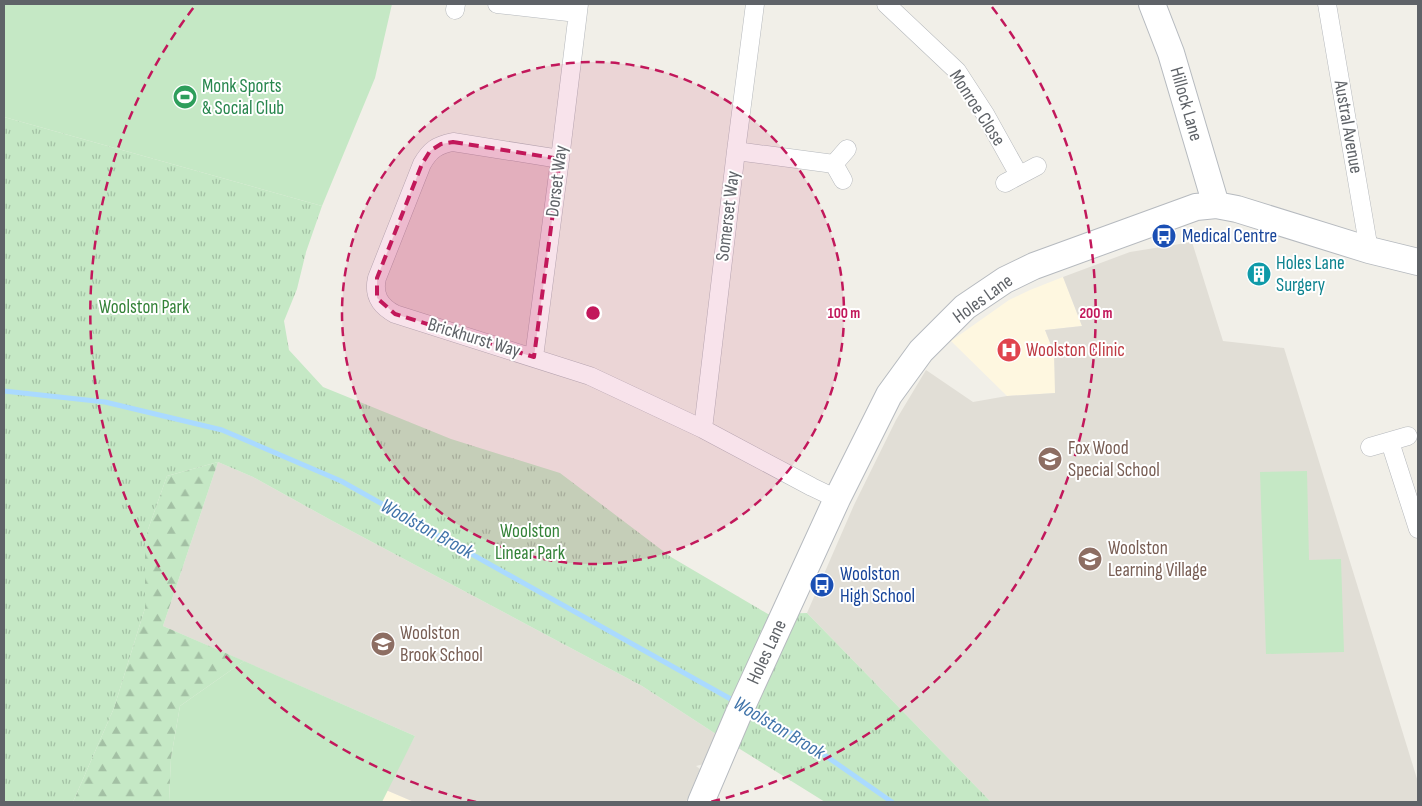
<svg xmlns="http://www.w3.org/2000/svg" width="1422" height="806" font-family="'Sofia Sans Condensed',sans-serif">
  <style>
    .commercial { fill: #fef7e0 }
    .education { fill: #e1ded6 }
    .grass { fill: #c5e8c5 }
    .forest { fill: url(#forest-firs) }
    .park { fill: url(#park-tufts) }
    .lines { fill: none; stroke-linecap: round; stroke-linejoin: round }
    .stream { stroke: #aadaff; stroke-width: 5 }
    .street-casing { stroke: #b5b8bc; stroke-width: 19 }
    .secondary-casing { stroke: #b6babf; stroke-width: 28 }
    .street { stroke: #fff; stroke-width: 18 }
    .secondary { stroke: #fff; stroke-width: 26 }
    .marked { fill: #c2185b; fill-opacity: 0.2; stroke: #c2185b; stroke-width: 4; stroke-dasharray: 10 6; stroke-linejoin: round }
    .ring { fill: none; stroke: #c2185b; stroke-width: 2.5; stroke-dasharray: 9 6 }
    .labels { text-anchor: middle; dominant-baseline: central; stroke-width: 4; stroke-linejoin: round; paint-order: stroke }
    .leisure-label { font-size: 19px; fill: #27864d; stroke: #fff; text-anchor: start }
    .street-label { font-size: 19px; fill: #5f6368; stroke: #fff }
    .transit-label { font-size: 19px; fill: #164399; stroke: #fff; text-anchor: start }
    .culture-label { font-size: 19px; fill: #0d838f; stroke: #fff; text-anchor: start }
    .park-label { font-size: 19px; fill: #348238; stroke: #fff }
    .health-label { font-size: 19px; fill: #be3a42; stroke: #fff; text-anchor: start }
    .education-label { font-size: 19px; fill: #785e54; stroke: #fff; text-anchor: start }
    .water-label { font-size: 20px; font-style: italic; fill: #4174aa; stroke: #fff }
    .centre { fill: #c2185b; stroke: #fff; stroke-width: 2.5 }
    .ring-label { font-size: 15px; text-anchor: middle; font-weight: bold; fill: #c2185b; stroke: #fff; stroke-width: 4; stroke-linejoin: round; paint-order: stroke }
  </style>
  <defs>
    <pattern id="forest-firs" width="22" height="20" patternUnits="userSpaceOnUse" patternTransform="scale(1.25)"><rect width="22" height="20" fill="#c5e8c5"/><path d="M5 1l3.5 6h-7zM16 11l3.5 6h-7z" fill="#a3c0a4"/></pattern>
    <pattern id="park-tufts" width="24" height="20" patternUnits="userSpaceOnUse" patternTransform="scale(1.25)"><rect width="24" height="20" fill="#c5e8c5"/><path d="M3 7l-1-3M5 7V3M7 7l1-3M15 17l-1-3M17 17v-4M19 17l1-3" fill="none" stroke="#a3c0a4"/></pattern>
  </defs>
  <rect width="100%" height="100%" fill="#f1efe8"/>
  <path class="commercial" d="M1063 277 1082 326 1045 330 1054 353 1056 393 1007 396 951 341 1009 300 1030 290Z
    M386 790 414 802H382Z"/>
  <path class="education" d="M1192 242 1223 341 1284 348 1418 782V802H991L807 613 854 505 896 420 926 370 973 402 1007 396 1055 393 1054 353 1045 330 1082 326 1063 277 1130 252Z
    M218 462 253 477 329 519 642 686 719 736 704 764 696 766 700 769 686 802H414L386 790 415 736 163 626Z"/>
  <path class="grass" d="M4 4H392L375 78 322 206 4 117Z
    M1307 471 1309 560 1341 559 1344 652 1266 654 1260 472Z
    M244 661 415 736 382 802H169L171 758 180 706Z"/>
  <path class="forest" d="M218 462 163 626 244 661 180 706 171 758 169 802H73L114 708 145 608V538L167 476Z"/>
  <path class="park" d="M4 117 322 206 306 252 297 289 284 321 289 350 323 387 451 439 560 473 671 557 768 614 807 613 991 802H825L719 736 642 686 329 519 253 477 218 462 167 476 145 538V608L114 708 73 802H4Z"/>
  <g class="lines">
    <path class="stream" d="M4 391 105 402 222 430 341 481 736 702
      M748 709 800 738 892 802"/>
    <defs>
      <path id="street" d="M497 4 577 13
        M886 4 957 71 985 114 1019 175
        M1327 4 1369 250
        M455 10 456 4
        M736 151 834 164
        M560 159 453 142C437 145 430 150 422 164L377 278C373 295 380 306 395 314L590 376 703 429 812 487 837 499
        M843 180 834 164 847 149
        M1005 183 1037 166
        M534 357 560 159 579 4
        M703 429 736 151 755 4
        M1390 442 1418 529
        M1370 447 1408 436"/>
      <path id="secondary" d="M1152 4 1171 53 1216 205
        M701 802 738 715 837 499 889 395 921 351 965 307 1005 280 1034 266 1196 207 1216 205 1237 209 1369 250 1418 262"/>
    </defs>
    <use href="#street" class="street-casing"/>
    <use href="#secondary" class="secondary-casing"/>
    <use href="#street" class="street"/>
    <use href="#secondary" class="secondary"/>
  </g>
  <path class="marked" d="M453 142 560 159 534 357 395 314 377 298V278L422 164 430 151 441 144Z"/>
  <circle cx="593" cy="313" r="251" fill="#c2185b" fill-opacity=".12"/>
  <g class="ring">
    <circle cx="593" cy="313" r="251"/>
    <path d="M476 802A503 503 0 0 1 194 7M992 7A503 503 0 0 1 710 802"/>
  </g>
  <defs>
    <symbol id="stadium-disc" viewBox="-11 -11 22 22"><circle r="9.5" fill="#2e9e5b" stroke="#fff"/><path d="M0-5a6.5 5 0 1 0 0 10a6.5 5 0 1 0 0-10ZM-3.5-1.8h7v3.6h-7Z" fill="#fff"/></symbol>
    <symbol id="bus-disc" viewBox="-11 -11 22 22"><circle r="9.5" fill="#1a4fb4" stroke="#fff"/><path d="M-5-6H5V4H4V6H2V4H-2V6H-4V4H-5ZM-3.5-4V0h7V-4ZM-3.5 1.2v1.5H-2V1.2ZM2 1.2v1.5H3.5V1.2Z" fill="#fff"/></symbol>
    <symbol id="building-disc" viewBox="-11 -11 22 22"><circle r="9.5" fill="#0f9aa8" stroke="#fff"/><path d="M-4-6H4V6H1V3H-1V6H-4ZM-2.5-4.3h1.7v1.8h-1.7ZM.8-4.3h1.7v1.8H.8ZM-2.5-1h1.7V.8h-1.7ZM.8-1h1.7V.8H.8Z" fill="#fff"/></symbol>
    <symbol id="hospital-disc" viewBox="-11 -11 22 22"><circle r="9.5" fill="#e0444e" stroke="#fff"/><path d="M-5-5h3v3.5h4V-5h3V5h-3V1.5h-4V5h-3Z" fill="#fff"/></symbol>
    <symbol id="school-disc" viewBox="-11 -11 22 22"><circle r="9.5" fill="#8d6e63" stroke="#fff"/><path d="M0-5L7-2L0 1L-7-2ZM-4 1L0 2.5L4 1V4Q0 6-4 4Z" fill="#fff"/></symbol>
  </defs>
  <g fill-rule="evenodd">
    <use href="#stadium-disc" x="171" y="83" width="28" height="28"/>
    <use href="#bus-disc" x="1150" y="222" width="28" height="28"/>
    <use href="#building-disc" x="1245" y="260" width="28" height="28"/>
    <use href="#hospital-disc" x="995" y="336" width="28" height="28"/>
    <use href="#school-disc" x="1036" y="445" width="28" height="28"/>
    <use href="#school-disc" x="1076" y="545" width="28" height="28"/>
    <use href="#bus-disc" x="808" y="571" width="28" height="28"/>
    <use href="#school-disc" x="369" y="630" width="28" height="28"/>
  </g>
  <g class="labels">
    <g class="leisure-label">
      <text x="202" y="86">Monk Sports<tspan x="202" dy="22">&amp; Social Club</tspan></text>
    </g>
    <g class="street-label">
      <text transform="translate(1186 104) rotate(74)">Hillock Lane</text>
      <text transform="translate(977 108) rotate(57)">Monroe Close</text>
      <text transform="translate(1348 127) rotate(80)">Austral Avenue</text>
      <text transform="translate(557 181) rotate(-83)">Dorset Way</text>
      <text transform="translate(728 216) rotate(-83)">Somerset Way</text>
      <text transform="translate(983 299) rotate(-36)">Holes Lane</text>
      <text transform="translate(474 338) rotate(17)">Brickhurst Way</text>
      <text transform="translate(767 652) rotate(-65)">Holes Lane</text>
    </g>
    <g class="transit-label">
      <text x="1182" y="236">Medical Centre</text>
      <text x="840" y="574">Woolston<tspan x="840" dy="22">High School</tspan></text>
    </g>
    <g class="culture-label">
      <text x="1276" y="263">Holes Lane<tspan x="1276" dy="22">Surgery</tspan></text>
    </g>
    <g class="park-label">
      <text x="144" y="307">Woolston Park</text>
      <text x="530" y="531">Woolston<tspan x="530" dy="22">Linear Park</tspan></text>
    </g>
    <g class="health-label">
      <text x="1026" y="350">Woolston Clinic</text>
    </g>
    <g class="education-label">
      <text x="1068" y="448">Fox Wood<tspan x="1068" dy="22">Special School</tspan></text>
      <text x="1108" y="548">Woolston<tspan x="1108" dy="22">Learning Village</tspan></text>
      <text x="400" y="633">Woolston<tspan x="400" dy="22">Brook School</tspan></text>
    </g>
    <g class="water-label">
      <text transform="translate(427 529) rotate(29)">Woolston Brook</text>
      <text transform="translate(779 728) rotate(31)">Woolston Brook</text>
    </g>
  </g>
  <circle cx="593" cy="313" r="8" class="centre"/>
  <g class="ring-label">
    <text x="844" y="318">100 m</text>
    <text x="1096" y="318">200 m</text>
  </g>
  <rect width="1422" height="806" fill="none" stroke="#5f6368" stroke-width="10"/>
</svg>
